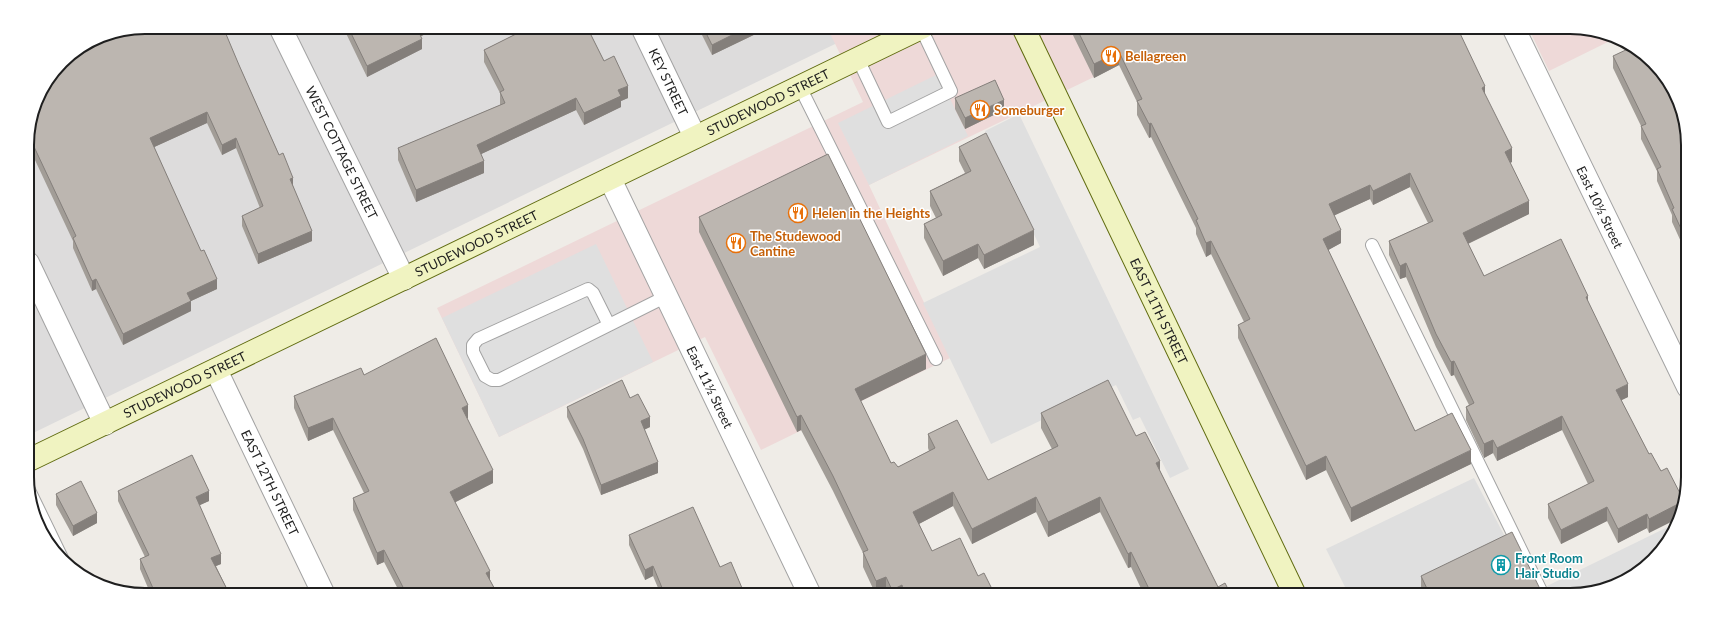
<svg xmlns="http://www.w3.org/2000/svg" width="1715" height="622" font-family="Lato,sans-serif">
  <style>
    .residential { fill: #dddcdc }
    .commercial { fill: #eed9d8 }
    .parking { fill: #dfdfdf }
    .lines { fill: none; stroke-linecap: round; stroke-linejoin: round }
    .service-casing { stroke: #a3a3a3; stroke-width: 14 }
    .minor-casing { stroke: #a3a3a3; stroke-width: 24 }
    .secondary-casing { stroke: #616c11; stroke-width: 24 }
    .service { stroke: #fff; stroke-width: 12 }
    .minor { stroke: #fff; stroke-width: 22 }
    .secondary { stroke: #f0f3c1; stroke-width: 22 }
    .wall { fill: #a29d97 }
    .shaded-wall { fill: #847f7b }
    .building { fill: #bcb6b0; stroke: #847f7b }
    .labels { text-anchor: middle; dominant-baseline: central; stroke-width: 3; stroke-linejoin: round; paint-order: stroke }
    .food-label { font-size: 13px; font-weight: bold; fill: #c56008; stroke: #fff; text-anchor: start }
    .street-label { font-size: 13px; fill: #1f1f1f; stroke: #fff }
    .culture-label { font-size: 13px; font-weight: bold; fill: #0d838f; stroke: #fff; text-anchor: start }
    .rim { fill: none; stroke: #1f1f1f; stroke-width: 2 }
  </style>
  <rect width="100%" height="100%" fill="#efece7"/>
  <path class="residential" d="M145 27H870L29 435 27 137Z"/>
  <path class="commercial" d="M827 27H1198L869 185 950 358 761 450 705 337 499 437 437 308 863 102Z
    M1528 27H1570L1608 33 1616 38 1549 71Z"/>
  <path class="parking" d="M938 74 968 136 869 185 838 123Z
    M1019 114 1189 469 1170 478 1140 417 1133 420 1116 385 991 444 923 303 1040 247 985 131Z
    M596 244 653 362 499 437 442 318Z
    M1474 478 1511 548 1415 595H1349L1326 549Z
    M1678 522 1664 549 1642 571 1608 589 1578 595H1551L1547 586Z"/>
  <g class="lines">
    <defs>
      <path id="service" d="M858 59 888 122 951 91 921 28
        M800 87 936 359
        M1372 245 1543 595
        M609 325 593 293 588 289 478 339 473 345V352L485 376 492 380H499L667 296
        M29 490 62 558"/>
      <g id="minor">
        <path id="s1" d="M280 27 404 279"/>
        <path id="s2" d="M642 27 695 137"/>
        <path d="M1513 27 1688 387"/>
        <path d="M610 179 810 595"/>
        <path d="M28 263 105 424"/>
        <path id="s3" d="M216 370 324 595"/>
      </g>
      <g id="secondary">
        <path id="s4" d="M1023 27 1295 595"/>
        <path id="s5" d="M29 460 923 27"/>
      </g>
    </defs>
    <use href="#service" class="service-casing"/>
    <use href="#minor" class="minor-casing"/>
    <use href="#secondary" class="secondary-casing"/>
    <use href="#service" class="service"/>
    <use href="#minor" class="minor"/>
    <use href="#secondary" class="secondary"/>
  </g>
  <path class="wall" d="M343 27H441L421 36 422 49 367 77Z
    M517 27H587L604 61 628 98 621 101V107L584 125 576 110 481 154 484 173 416 202 398 160V148L500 105V93L484 62V50L520 32Z
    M698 27H770L712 55Z
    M1069 27H1457L1485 95 1512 162 1510 163 1529 214 1468 244 1484 276 1588 302 1628 397 1621 400 1649 454 1684 503 1649 533 1647 528 1618 543 1607 521 1561 544 1548 518V504L1588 484 1562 430 1497 461 1493 453 1484 458 1466 420V407L1469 405 1454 375 1451 376 1436 347 1406 277 1400 279 1389 255V241L1428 223 1410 187 1373 205 1370 199 1334 215 1341 243 1328 250 1415 431 1471 464 1351 522 1326 470 1306 480 1238 338V325L1244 322 1211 254 1206 257 1196 234V228L1151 137 1149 138 1137 115V102L1119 65 1094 78Z
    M1613 56 1687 129V255L1672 222V215L1657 181V171L1641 139V126L1613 68Z
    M239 65 293 186 312 241 258 264 242 226V216L260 208 236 148 222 155 207 123 154 147 217 289 191 301V311L123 345 96 289 92 291 73 248V241L27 143V137L39 93Z
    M955 98 1004 110 965 129 955 109Z
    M959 147 1034 245 984 269 978 258 943 276 924 238V224L936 218 930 206V191L965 173 959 161Z
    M699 217 926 369 860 401 891 463 898 467 929 451 928 448V434L988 480 1052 449 1041 428V413L1136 436 1160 471 1218 587 1231 595H1144L1131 567 1128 568 1100 512 1048 537 1036 512 972 544 953 506 919 524 932 551 978 576 995 595H888L886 592 879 595H876L863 567V553L833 491 801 430 797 432 699 232Z
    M364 375 468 418H467L493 483 455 502 490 580 498 595H401L384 562 377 565 353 510V498L364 493 333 430 308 441 294 408V396Z
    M630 398 650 427 644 430 658 473 601 495 583 449 567 417V407Z
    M118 491 209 501 199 505 221 564 216 566 230 595H151L140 569V559L145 557 118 501Z
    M56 494 97 523 73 536 56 505Z
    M629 535 720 567 742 595H661L653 576 645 580 629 545Z
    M1421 576 1543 595H1421Z"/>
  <path class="shaded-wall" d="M419 27H441L417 38V28Z
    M748 27H770L712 55V45Z
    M422 39V49L367 77V66Z
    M1119 52V65L1094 78V64Z
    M628 86V98L621 101V107L584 125V113L618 90Z
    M1485 86V100L1482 88Z
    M576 98V110L477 156V145Z
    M1004 100V110L965 129V118Z
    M207 112V123L150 149V138Z
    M1151 123V137L1149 138V124Z
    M236 138V148L222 155V145Z
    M1512 148V162L1505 165V152Z
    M484 161V173L416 202V190Z
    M1410 173V187L1373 205V191Z
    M293 178V188L290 179Z
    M1370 185V199L1329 218V204Z
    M1529 201V214L1463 246V233Z
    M1034 230V245L984 269V255Z
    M1341 230V243L1323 253V239Z
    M312 231V241L258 264V254Z
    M1211 241V254L1206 257V243Z
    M978 244V258L943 276V261Z
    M1406 263V277L1400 279V266Z
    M96 279V289L92 291V281Z
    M217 279V289L191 301V311L123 345V334L187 293Z
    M1588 296V309L1586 297Z
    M926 354V369L855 404V389Z
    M30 360V371H29L28 361Z
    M1454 361V375L1451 376V362Z
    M1628 384V397L1616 403V390Z
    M468 405V418L462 420V408Z
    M801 415V430L797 432V417Z
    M1562 416V430L1497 461V448Z
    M650 417V427L641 431V421Z
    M333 418V430L308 441V428Z
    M1493 440V453L1484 458V444Z
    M1471 450V464L1351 522V508Z
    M1326 456V470L1306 480V466Z
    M1160 461V476L1156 463Z
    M658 462V473L601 495V485Z
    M493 470V483L450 505V492Z
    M209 491V501L196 507V497Z
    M953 492V506L913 527V512Z
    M1036 497V512L972 544V529Z
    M1100 497V512L1048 537V522Z
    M1684 501 1682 515 1681 517 1649 533V519Z
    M1607 507V521L1561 544V530Z
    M97 513V523L73 536V526Z
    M1647 514V528L1618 543V529Z
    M384 550V562L377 565V553Z
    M1131 552V567L1128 568V554Z
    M221 554V564L211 568V558Z
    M653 566V576L645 580V570Z
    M490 571V584L486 573Z
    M886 577V592L879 595H876V581Z
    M902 585V595H892V590Z
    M742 588V595H727Z
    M905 588V595H903V589Z"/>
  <path class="building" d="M145 27H223L239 65 279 155 283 153 293 178 290 179 312 231 258 254 242 216 263 206 236 138 222 145 207 112 150 138 201 251 204 250 217 279 187 293 191 301 123 334 96 279 92 281 73 238 76 236 28 134 39 93 67 56 100 36Z
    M348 27H419L417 28 422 39 367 66Z
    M523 27H587L604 61 614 56 628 86 618 90 621 96 584 113 576 98 477 145 484 161 416 190 398 148 505 103 500 92 504 90 484 50 524 30Z
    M703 27H748L712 45Z
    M1076 27H1457L1485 86 1482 88 1512 148 1505 152 1529 201 1463 233 1484 276 1561 239 1588 296 1586 297 1628 384 1616 390 1649 454 1651 453 1661 471 1667 468 1684 501 1649 519 1647 514 1618 529 1607 507 1561 530 1548 504 1594 481 1562 416 1497 448 1493 440 1484 444 1466 407 1474 403 1454 361 1451 362 1436 334 1406 263 1400 266 1389 241 1433 221 1410 173 1373 191 1370 185 1329 204 1341 230 1323 239 1415 431 1452 413 1471 450 1351 508 1326 456 1306 466 1238 325 1250 319 1211 241 1206 243 1196 220 1198 219 1151 123 1149 124 1137 101 1142 99 1119 52 1094 64Z
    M1630 48 1659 67 1687 129V242L1672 209 1674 208 1657 169 1661 167 1641 126 1646 124 1613 56Z
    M995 80 1004 100 965 118 955 98Z
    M986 133 1034 230 984 255 978 244 943 261 924 224 942 215 930 191 971 171 959 147Z
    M828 154 926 354 855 389 891 463 894 462 898 467 935 448 928 434 957 420 988 480 1058 446 1041 413 1108 380 1136 436 1145 432 1160 461 1156 463 1218 587 1225 583 1231 595H1152L1131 552 1128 554 1100 497 1048 522 1036 497 972 529 953 492 913 512 932 551 960 538 978 576 984 573 995 595H909L905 588 903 589 902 585 892 590 886 577 876 581 863 552 868 550 833 476 801 415 797 417 699 217Z
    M436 338 468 405 462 408 493 470 450 492 490 571 486 573 498 595H407L384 550 377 553 353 498 369 491 333 418 308 428 294 396 361 368 364 375Z
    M622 380 630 398 638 394 650 417 641 421 658 462 601 485 583 439 567 407Z
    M192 455 209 491 196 497 221 554 211 558 230 595H156L140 559 149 555 118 491Z
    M81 481 97 513 73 526 56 494Z
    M693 507 720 567 731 562 742 588 727 595H665L653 566 645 570 629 535Z
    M1512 532 1543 595H1430L1421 576Z"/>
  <defs>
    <symbol id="restaurant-ring" viewBox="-11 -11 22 22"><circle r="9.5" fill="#fff" stroke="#e8710a" stroke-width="1.5"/><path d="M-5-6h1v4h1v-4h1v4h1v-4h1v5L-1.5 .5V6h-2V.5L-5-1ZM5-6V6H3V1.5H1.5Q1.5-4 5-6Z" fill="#e8710a"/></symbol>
    <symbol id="building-ring" viewBox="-11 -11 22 22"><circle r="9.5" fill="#fff" stroke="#0f9aa8" stroke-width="1.5"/><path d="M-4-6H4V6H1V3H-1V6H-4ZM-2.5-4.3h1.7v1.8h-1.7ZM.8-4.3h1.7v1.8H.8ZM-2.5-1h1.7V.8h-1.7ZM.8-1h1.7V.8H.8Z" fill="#0f9aa8"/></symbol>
  </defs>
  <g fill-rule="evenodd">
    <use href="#restaurant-ring" x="1100" y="45" width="22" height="22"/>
    <use href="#restaurant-ring" x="969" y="99" width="22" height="22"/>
    <use href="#restaurant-ring" x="787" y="202" width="22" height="22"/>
    <use href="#restaurant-ring" x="725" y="232" width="22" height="22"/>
    <use href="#building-ring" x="1490" y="554" width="22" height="22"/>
  </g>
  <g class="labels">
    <g class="food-label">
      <text x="1125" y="56">Bellagreen</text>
      <text x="994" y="110">Someburger</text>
      <text x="812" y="213">Helen in the Heights</text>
      <text x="750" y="236">The Studewood<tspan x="750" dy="15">Cantine</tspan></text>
    </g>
    <g class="street-label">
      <text stroke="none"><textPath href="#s2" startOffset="61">KEY STREET</textPath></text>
      <text stroke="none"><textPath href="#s5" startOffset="821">STUDEWOOD STREET</textPath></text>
      <text stroke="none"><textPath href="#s1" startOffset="140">WEST COTTAGE STREET</textPath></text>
      <text transform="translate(1600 207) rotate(64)">East 10½ Street</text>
      <text stroke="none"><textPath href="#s5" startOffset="497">STUDEWOOD STREET</textPath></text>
      <text stroke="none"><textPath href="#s4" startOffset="315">EAST 11TH STREET</textPath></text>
      <text stroke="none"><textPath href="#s5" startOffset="173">STUDEWOOD STREET</textPath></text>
      <text transform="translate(710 387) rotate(64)">East 11½ Street</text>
      <text stroke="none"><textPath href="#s3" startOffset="125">EAST 12TH STREET</textPath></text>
    </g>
    <g class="culture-label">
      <text x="1515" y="558">Front Room<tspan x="1515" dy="15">Hair Studio</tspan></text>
    </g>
  </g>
  <path d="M0 0H1715V622H0ZM145 34H1570A111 111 0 0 1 1681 145V477A111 111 0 0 1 1570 588H145A111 111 0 0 1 34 477V145A111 111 0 0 1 145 34Z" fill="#fff" fill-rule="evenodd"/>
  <path class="rim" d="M145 34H1570A111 111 0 0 1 1681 145V477A111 111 0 0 1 1570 588H145A111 111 0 0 1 34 477V145A111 111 0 0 1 145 34Z"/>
</svg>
